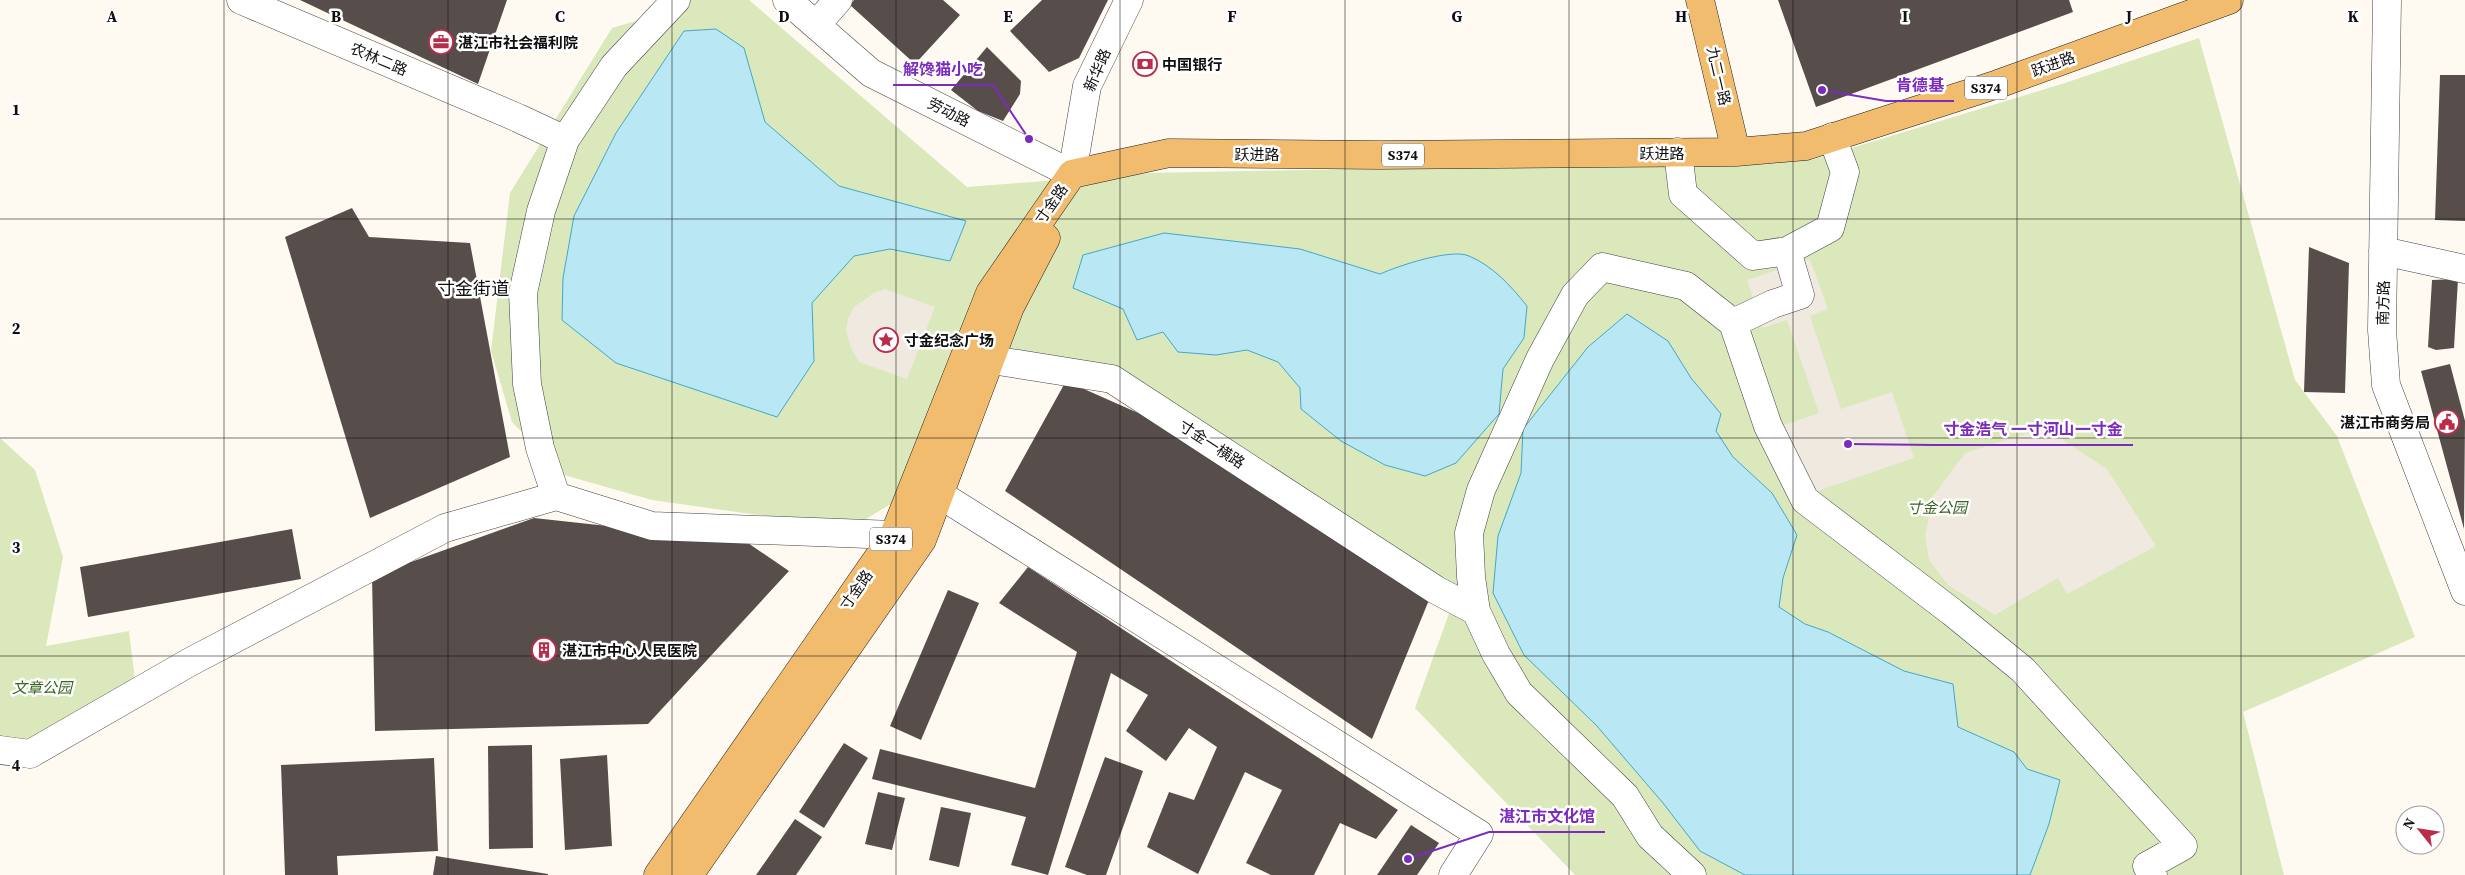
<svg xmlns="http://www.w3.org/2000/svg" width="2465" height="875" font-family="'Source Serif 4','Noto Sans SC',serif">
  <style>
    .green { fill: #dae8bc }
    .plaza { fill: #efe9e0 }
    .water { fill: #b9e7f3; stroke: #43a8c7 }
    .building { fill: #574e4c }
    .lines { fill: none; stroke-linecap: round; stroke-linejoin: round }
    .minor-casing { stroke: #424242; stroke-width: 29 }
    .major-casing { stroke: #202020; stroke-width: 29 }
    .minor { stroke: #fff; stroke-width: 28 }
    .major { stroke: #f2bc6f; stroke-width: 28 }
    .grid { fill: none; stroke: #0f0f0f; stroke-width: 1; stroke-opacity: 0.55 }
    .labels { text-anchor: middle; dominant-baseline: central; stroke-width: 5; stroke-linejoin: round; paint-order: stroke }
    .shield { fill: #fff; stroke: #575757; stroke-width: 1 }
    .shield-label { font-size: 14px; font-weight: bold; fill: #0f0f0f }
    .poi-label { font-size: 15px; font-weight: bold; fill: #0f0f0f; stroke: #fff; text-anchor: start }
    .street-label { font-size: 15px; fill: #0f0f0f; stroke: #fff }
    .park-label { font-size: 15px; font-style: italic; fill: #3b6422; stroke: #fff }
    .quarter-label { font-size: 18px; fill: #0f0f0f; stroke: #fff }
    .grid-label { font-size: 16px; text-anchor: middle; font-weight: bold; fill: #0f0f0f; stroke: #fff; stroke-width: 5; stroke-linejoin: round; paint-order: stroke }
    .leader { fill: none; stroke: #7b2cbf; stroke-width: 2 }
    .callout-dot { fill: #7b2cbf; stroke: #fff; stroke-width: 2 }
    .callout-label { font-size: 16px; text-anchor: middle; font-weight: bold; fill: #7b2cbf; stroke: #fff; stroke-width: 5; stroke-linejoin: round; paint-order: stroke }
  </style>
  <rect width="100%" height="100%" fill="#fefaf2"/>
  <path class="green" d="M680 0H749L967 187 1149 173 1812 160 2065 83 2199 38 2295 380 2337 436 2415 637 2243 712 2284 875H1575L1415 708 1456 594 1116 375 951 360 899 499 856 525 751 514 652 500 564 475 512 422 491 351 510 193 612 28 663 13Z
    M0 438 35 470 63 557 46 646 129 631 135 680 28 743 0 739Z"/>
  <path class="plaza" d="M1810 259 1828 309 1810 316 1841 409 1892 392 1914 458 1803 496 1779 427 1819 413 1787 320 1763 328 1747 280Z
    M885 289 935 307 907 379 859 362 851 348 846 331 848 319 854 307 874 293Z
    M2044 428 2107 469 2156 546 2067 594 2058 578 1995 615 1948 585 1929 560 1925 536 1933 496 1965 453Z"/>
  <path class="water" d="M716 29 744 48 765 122 839 186 966 221 950 261 890 249 854 256 812 303 814 361 777 417 616 363 562 320 563 278 574 216 616 133 684 31Z
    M1164 233 1300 249 1380 274C1398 266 1451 248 1469 256 1493 266 1511 286 1527 306L1524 338 1503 369 1499 414 1456 463 1425 476 1385 465 1341 441 1301 409 1300 388 1278 362 1247 350 1216 355 1178 352 1163 332 1137 340 1123 309 1073 288 1083 255Z
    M1627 314 1668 341 1691 378 1721 414 1716 431 1733 457 1772 493 1797 535 1783 578 1779 607 1805 624 1828 632 1904 671 1953 684 1958 727 2014 752 2027 769 2060 780 2049 824 2030 875H1745L1700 851 1663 803 1596 725 1524 655 1493 593 1498 536 1521 473 1523 429 1588 347Z"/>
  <path class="building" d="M300 0H507L478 84Z
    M854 0H943L960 15 915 64 850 5Z
    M1042 0H1108L1079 58 1049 72 1010 31Z
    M1778 0H2069L2073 12 1816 107Z
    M987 47 1021 81 1020 94 1003 121 978 111 951 90Z
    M2440 75H2465V221L2435 220Z
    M352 208 369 237 470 243 510 457 370 518 285 237Z
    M2309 247 2349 263 2345 393 2304 392Z
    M2458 279 2454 348 2436 350 2428 347 2432 280Z
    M2450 364 2465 421 2464 529 2421 371Z
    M1066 381 1172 428 1429 600 1372 739 1005 491Z
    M534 518 745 541 789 571 648 724 375 731 372 576Z
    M292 529 301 579 88 617 80 567Z
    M1028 567 1398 810 1376 839 1340 823 1314 875H1271L1246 863 1282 790 1245 772 1198 874 1147 847 1169 792 1194 800 1217 747 1189 728 1166 761 1126 731 1148 695 1111 673 1048 875 1011 865 1026 817 872 779 880 749 1035 788 1077 652 999 603Z
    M948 590 979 603 921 740 890 726Z
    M844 743 868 758 824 828 799 812Z
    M532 745 533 848 489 849 488 746Z
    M607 755 612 846 565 850 560 759Z
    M1105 757 1143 771 1106 875H1087L1065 867Z
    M434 758 438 851 337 856 338 875H285L281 765Z
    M878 792 905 798 892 850 865 844Z
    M941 807 971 813 959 867 929 860Z
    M795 819 822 837 796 875H756Z
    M1411 825 1439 843 1417 875H1377Z
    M436 856 548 874V875H433Z"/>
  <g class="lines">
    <defs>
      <path id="minor" d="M241 0 518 118 565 140
        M676 0 614 66 565 140 541 211 523 293 527 384 540 448 556 496 652 526 894 535
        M787 0 871 73 1072 174 1087 86 1129 0
        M2387 0 2382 330 2386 385 2465 591
        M816 25 838 0
        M1678 152 1683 194 1753 256 1787 251 1800 295 1773 304 1733 323 1768 426 1805 500 1952 612 2023 670 2183 846 2147 866 2153 875
        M1787 251 1830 228 1845 172 1832 137
        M2383 251 2465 269
        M967 356 1112 379 1436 590 1476 611 1496 654 1519 693 1625 796 1650 836 1692 875
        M939 494 1479 834 1453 875
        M1476 611 1471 577 1469 533 1481 490 1540 359 1575 295 1602 267 1686 286 1733 323
        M0 750 30 754 190 662 445 528 556 496"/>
      <path id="major" d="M1700 0 1736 152
        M1072 174 1169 153 1380 155 1736 152 1806 146 1998 84 2229 0
        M658 875 894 535 990 293 1072 174
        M689 875 922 540 1010 307 1046 238"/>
    </defs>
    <use href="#minor" class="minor-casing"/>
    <use href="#major" class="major-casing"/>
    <use href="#minor" class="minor"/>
    <use href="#major" class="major"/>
  </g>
  <path class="grid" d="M224 0V875M448 0V875M672 0V875M896 0V875M1120 0V875M1345 0V875M1569 0V875M1793 0V875M2017 0V875M2241 0V875M0 219H2465M0 438H2465M0 656H2465"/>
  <defs>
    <symbol id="office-ring" viewBox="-11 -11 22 22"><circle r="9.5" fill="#fff" stroke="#b92d4b" stroke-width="1.5"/><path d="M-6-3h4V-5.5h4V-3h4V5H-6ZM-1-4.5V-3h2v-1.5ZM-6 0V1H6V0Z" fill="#b92d4b"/></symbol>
    <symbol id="bank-ring" viewBox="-11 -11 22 22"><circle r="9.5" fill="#fff" stroke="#b92d4b" stroke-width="1.5"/><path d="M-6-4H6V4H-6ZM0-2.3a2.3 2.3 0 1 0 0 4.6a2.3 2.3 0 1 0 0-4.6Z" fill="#b92d4b"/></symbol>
    <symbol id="sight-ring" viewBox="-11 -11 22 22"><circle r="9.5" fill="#fff" stroke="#b92d4b" stroke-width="1.5"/><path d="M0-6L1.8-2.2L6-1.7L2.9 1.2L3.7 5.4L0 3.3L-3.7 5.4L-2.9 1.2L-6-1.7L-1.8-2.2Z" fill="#b92d4b"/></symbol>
    <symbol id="civic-ring" viewBox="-11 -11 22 22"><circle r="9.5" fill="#fff" stroke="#b92d4b" stroke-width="1.5"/><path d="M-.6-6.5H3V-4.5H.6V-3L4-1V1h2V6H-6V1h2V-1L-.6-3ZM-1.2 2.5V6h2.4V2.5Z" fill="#b92d4b"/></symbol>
    <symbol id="building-ring" viewBox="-11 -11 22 22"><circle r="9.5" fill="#fff" stroke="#b92d4b" stroke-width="1.5"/><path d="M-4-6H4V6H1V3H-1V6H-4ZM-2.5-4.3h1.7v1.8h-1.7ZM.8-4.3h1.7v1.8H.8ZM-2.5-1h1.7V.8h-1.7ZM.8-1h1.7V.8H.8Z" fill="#b92d4b"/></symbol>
  </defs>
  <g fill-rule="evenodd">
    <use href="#office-ring" x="427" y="28" width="28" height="28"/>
    <use href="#bank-ring" x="1131" y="50" width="28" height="28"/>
    <use href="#sight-ring" x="872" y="326" width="28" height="28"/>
    <use href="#civic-ring" x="2433" y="408" width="28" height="28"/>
    <use href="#building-ring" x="530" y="636" width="28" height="28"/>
  </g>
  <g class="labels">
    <g class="shield">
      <rect x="1965" y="76.5" width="42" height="23" rx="4"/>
      <rect x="1382" y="143.5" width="42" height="23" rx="4"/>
      <rect x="870" y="527.5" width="42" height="23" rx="4"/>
    </g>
    <g class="shield-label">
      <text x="1986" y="88">S374</text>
      <text x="1403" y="155">S374</text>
      <text x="891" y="539">S374</text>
    </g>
    <g class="poi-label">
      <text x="458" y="42">湛江市社会福利院</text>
      <text x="1162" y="64">中国银行</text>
      <text x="904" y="340">寸金纪念广场</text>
      <text x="2430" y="422" text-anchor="end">湛江市商务局</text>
      <text x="562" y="650">湛江市中心人民医院</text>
    </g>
    <g class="street-label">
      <text transform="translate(379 59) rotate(23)">农林二路</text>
      <text transform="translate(2053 64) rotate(-20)">跃进路</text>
      <text transform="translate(1097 70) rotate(-67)">新华路</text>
      <text transform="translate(1719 76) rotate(77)">九二一路</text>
      <text transform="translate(949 112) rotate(27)">劳动路</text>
      <text x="1662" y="153">跃进路</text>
      <text x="1257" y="154">跃进路</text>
      <text transform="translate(1051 204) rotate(-55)">寸金路</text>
      <text transform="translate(2383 303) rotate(-89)">南方路</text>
      <text transform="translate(1212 444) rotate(33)">寸金一横路</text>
      <text transform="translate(856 590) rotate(-55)">寸金路</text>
    </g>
    <g class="park-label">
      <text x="1937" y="507">寸金公园</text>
      <text x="42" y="687">文章公园</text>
    </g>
    <g class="quarter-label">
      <text x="473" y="288">寸金街道</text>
    </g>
  </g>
  <g class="grid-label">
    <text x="112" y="22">A</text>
    <text x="336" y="22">B</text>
    <text x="560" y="22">C</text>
    <text x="784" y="22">D</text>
    <text x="1008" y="22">E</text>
    <text x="1232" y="22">F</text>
    <text x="1457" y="22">G</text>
    <text x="1681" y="22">H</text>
    <text x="1905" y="22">I</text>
    <text x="2129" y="22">J</text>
    <text x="2353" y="22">K</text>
    <text x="16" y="115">1</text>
    <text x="16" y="334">2</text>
    <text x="16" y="553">3</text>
    <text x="16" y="771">4</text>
  </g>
  <path class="leader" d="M1029 139L993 85H893M1822 90L1886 101H1954M1848 444L1933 445H2133M1408 859L1489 832H1605"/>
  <g class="callout-dot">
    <circle cx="1029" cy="139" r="5"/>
    <circle cx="1822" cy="90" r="5"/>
    <circle cx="1848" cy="444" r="5"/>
    <circle cx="1408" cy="859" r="5"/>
  </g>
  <g class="callout-label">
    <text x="943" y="75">解馋猫小吃</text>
    <text x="1920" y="91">肯德基</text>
    <text x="2033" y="435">寸金浩气 一寸河山一寸金</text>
    <text x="1547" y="822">湛江市文化馆</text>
  </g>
  <g transform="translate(2420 830) rotate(300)"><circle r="24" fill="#ffffff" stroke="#9f9f9f"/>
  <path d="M0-4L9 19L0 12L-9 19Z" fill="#b92d4b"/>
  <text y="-8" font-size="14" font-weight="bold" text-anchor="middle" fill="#0f0f0f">N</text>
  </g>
</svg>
